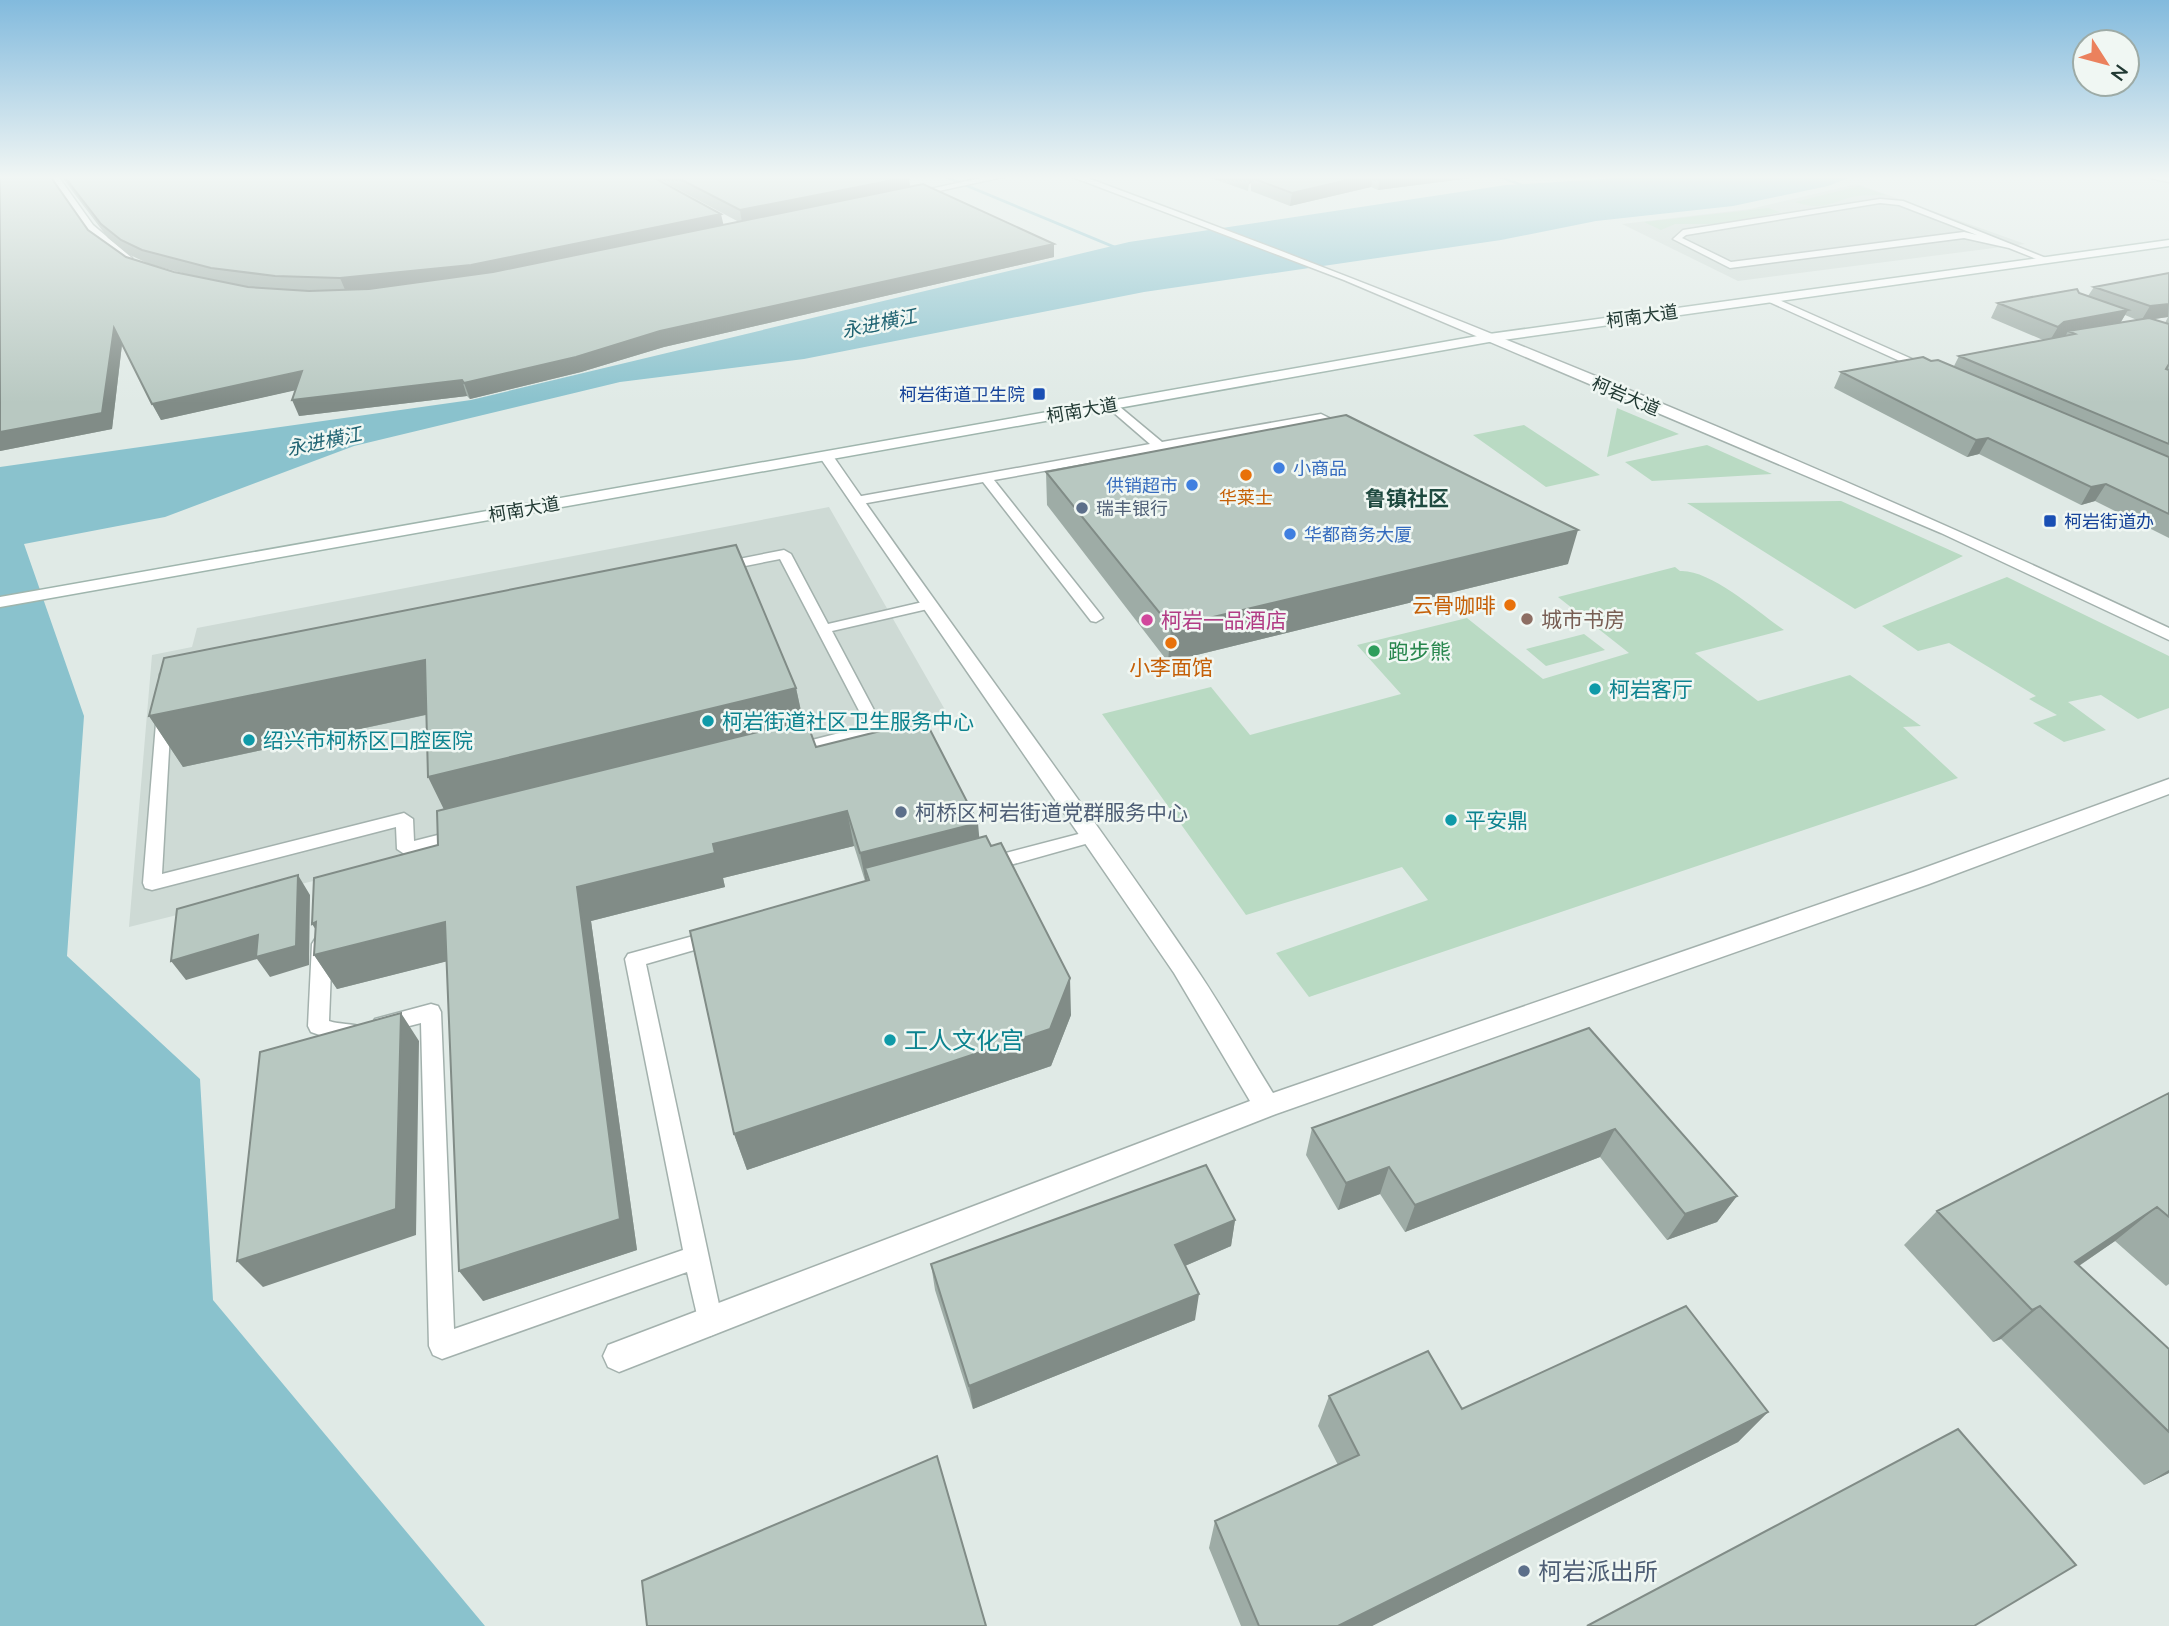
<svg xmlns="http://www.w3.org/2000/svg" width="2169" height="1626" font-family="Mulish,'Noto Sans SC',sans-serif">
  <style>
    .built { fill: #cedad5 }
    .green { fill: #b9dac3 }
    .water { fill: #8ac2cd }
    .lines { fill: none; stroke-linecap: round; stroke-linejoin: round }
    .stream { fill: #8ac2cd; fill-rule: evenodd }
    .service-casing { stroke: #a3b1ad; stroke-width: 3 }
    .minor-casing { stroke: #a3b1ad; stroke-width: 3 }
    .tertiary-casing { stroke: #a3b1ad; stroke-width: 3 }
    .secondary-casing { stroke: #9fb5ad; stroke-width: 3 }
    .service { fill: #fff; fill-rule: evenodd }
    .minor { fill: #fff; fill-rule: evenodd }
    .tertiary { fill: #fff; fill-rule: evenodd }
    .secondary { fill: #fff; fill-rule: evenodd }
    .wall { fill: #9eaca6; fill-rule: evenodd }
    .shaded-wall { fill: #818c87 }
    .building { fill: #b8c8c1; stroke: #818c87; stroke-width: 2 }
    .transit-dot { fill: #1a4fb4; stroke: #f0f7f3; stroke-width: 2.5 }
    .shop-dot { fill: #3f7fe0; stroke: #f0f7f3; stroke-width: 2.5 }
    .food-dot { fill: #e8710a; stroke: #f0f7f3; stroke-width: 2.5 }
    .service-dot { fill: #5c6f8a; stroke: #f0f7f3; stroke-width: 2.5 }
    .education-dot { fill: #8d6e63; stroke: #f0f7f3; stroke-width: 2.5 }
    .hotel-dot { fill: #d1479c; stroke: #f0f7f3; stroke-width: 2.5 }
    .leisure-dot { fill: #2e9e5b; stroke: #f0f7f3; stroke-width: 2.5 }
    .culture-dot { fill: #0f9aa8; stroke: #f0f7f3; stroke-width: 2.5 }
    .labels { text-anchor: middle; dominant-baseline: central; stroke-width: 5; stroke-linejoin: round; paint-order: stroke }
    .far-street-label { font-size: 18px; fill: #213933; stroke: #f0f7f3 }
    .far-transit-label { font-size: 18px; fill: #164399; stroke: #f0f7f3; text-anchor: end }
    .far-shop-label { font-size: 18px; fill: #366cbe; stroke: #f0f7f3; text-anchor: start }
    .far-food-label { font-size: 18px; fill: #c56008; stroke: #f0f7f3 }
    .far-service-label { font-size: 18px; fill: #4e5e75; stroke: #f0f7f3; text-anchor: start }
    .far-water-label { font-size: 19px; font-style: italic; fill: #1f6372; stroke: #f0f7f3 }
    .far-quarter-label { font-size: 21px; font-weight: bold; fill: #1f4a40; stroke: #f0f7f3 }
    .food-label { font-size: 21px; fill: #c56008; stroke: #f0f7f3; text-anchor: end }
    .education-label { font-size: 21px; fill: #785e54; stroke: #f0f7f3; text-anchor: start }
    .hotel-label { font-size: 21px; fill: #b23c85; stroke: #f0f7f3; text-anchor: start }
    .leisure-label { font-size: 21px; fill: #27864d; stroke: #f0f7f3; text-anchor: start }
    .culture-label { font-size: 21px; fill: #0d838f; stroke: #f0f7f3; text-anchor: start }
    .service-label { font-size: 21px; fill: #4e5e75; stroke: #f0f7f3; text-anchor: start }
    .near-culture-label { font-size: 24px; fill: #0d838f; stroke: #f0f7f3; text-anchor: start }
    .near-service-label { font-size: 24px; fill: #4e5e75; stroke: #f0f7f3; text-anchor: start }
  </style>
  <rect width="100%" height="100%" fill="#e0eae6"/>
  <path class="built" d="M1857 184 2025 244 1738 281 1622 224 1750 209Z
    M829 507 952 722 129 927 152 655 192 647 197 628Z"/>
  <path class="green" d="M1859 186 1886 195C1873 196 1857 194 1845 199 1827 206 1814 209 1795 202Z
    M1768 208 1780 212 1727 224H1675L1661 230 1644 222Z
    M1617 408 1679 434 1607 457Z
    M1524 425 1600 475 1546 487 1473 435Z
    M1707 445 1772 474 1652 481 1625 462Z
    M1841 501 1963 556 1855 609 1687 503Z
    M1675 567 1680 571C1710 569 1758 612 1784 630L1695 653 1758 701 1850 675 1921 726 1903 727 1958 778 1309 997 1276 953 1428 900 1402 867 1246 915 1102 714 1211 687 1250 735 1401 694 1357 645 1467 618 1543 679 1629 653 1558 597Z
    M2007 577 2169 656V708L2138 719 2101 695 2068 702 2106 730 2064 742 2033 723 2057 715 2029 699 2036 696 1949 643 1918 651 1882 626Z
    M1584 634 1605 650 1546 666 1526 649Z"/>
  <path class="water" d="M1651 176H1854L1828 186 1733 206 1596 221 1501 240 1144 292 804 359 620 382 354 446 165 517 24 544 84 716 67 956 200 1079 213 1300 485 1626H0V467L471 400 1129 242 1506 185Z"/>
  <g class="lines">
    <path class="stream" d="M940 176H947L1130 252 1125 253Z
      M1494 176H1501L1536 189 1531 190Z"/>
    <defs>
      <path id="service" d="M2149 176 2169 178V182L2150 178Z
        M1880 199 1903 201 2051 260 2044 262 2009 248 1964 238 1730 268 1673 239 1683 230ZM1880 203 1899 205 1977 235 1964 232 1731 262 1682 238 1686 235Z
        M1770 296 1930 367 1931 369 1922 371 1767 301 1765 299Z
        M1106 402H1114L1162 442 1321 414 1352 429 1342 431 1320 421 994 480 1101 615 1103 618 1096 622 1091 621 983 482 856 505 850 501 856 497 1150 444 1106 406Z
        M784 550 791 554 828 624 927 601 934 605 932 608 832 631 884 729 882 733 406 855 397 849 396 827 152 890 145 888 143 883 160 674ZM780 559 867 726 414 841 413 819 404 813 162 874 173 680Z
        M1090 831 1099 837 1096 841 989 871 983 869 980 864 983 859Z
        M715 930 722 932 725 937 722 942 646 964 723 1323 719 1332 710 1336 701 1332 687 1272 442 1359 433 1355 429 1346 421 1023 382 1033 375 1031 372 1025 375 1019 431 1004 438 1006 441 1012 454 1329 683 1250 625 959 628 954Z
        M322 937 329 939 332 944 329 1021C340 1025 352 1023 362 1027L365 1033 362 1039 346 1044 311 1032 308 1026 312 944 315 939Z"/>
      <path id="minor" d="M50 176H58L93 225 132 258V262H124L85 229Z
        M990 176H1007L907 198 902 195Z
        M826 452 831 453C948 623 1073 787 1189 958 1219 1001 1245 1048 1273 1093L1913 872 2169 779V794L1929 884 1276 1114 619 1372 608 1367 603 1356 608 1345 1250 1101 1174 973 819 456Z"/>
      <path id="tertiary" d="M1070 176H1082C1450 312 1814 461 2169 628V640L1941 533 1344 280Z"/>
      <path id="secondary" d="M2169 240V246L1489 342 0 607V597L1489 334Z"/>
    </defs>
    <use href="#service" class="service-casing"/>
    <use href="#minor" class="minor-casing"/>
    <use href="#tertiary" class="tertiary-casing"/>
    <use href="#secondary" class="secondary-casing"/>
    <use href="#service" class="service"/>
    <use href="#minor" class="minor"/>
    <use href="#tertiary" class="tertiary"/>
    <use href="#secondary" class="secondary"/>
  </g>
  <path class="wall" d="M0 176 88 230 126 257 174 272 197 277 149 264 128 254 108 238 61 176H651L723 225 739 222 653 176H906L909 177 910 186 1054 244V257L664 347 581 372 470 399 467 396 299 416 295 390 161 420 122 345 112 429 0 451Z
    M1205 176H1486L1378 190 1371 187 1290 206 1251 191V183L1249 184 1248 191Z
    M2169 273V538L2095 501 2081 505 1979 454 1967 457 1834 388 1841 372 1931 361 1954 366 1959 356 2043 340 1991 318 1998 303 2079 293 2088 296 2094 287ZM2125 315 2137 320 2121 322ZM2168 317 2165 323 2154 319Z
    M1046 472 1568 564 1168 662 1047 505Z
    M796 688 803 720 816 747 979 838 1071 1015 1051 1066 747 1170 734 1134 865 881 854 846 723 878 725 887 591 921 637 1250 483 1301 447 961 337 989 314 955 438 845 444 809 426 715 183 767 149 716Z
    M1589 1028 1737 1196 1717 1222 1667 1240 1600 1157 1405 1232 1380 1194 1338 1210 1306 1155 1312 1128Z
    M2169 1093V1284L2166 1286 2115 1241 2079 1266 2169 1349V1473L2144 1485 2001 1339 1993 1342 1904 1245 1937 1211Z
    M1235 1220 1231 1246 1185 1266 1195 1320 973 1409 935 1290 931 1264Z
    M1329 1396 1462 1409 1768 1412 1738 1442 1372 1626H1241L1209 1548 1215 1521 1338 1465 1318 1426Z"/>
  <path class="shaded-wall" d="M1245 176H1288L1252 178 1251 183 1249 184V177Z
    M1365 176H1373L1371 187 1290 206 1292 193Z
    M1390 176H1486L1378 190 1380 177Z
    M909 177 910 189 742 223 740 210Z
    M721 214 724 227 475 279 346 292 340 278Z
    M1054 244V257L664 347 581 372 470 399 464 383 660 331Z
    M2169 304 2168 317 2141 321 2150 306Z
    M2128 310 2119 325 2068 331 2066 335 2049 342 2058 327 2064 322Z
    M114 328 122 344 112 429 0 451V432Z
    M302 371 310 387 161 420 152 404Z
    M462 380 467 396 299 416 292 400Z
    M1988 438 1979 454 1967 457 1976 440Z
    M2106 484 2095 501 2081 505 2091 487Z
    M1578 530 1568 564 1168 662 1171 627Z
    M425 660 448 710 183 767 149 716Z
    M796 688 807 739 453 828 428 777Z
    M847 811 854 846 723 878 725 887 591 921 637 1250 483 1301 459 1271 577 887 713 844Z
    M978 823 981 857 865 868 869 887 867 888 860 853Z
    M298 875 310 895 309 965 270 977 257 959 186 980 171 961 258 935Z
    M316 922H445L464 957 337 989 314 955 330 951 312 924Z
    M1070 978 1071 1015 1051 1066 747 1170 734 1134Z
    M401 1013 419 1041 416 1235 263 1287 237 1261Z
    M1615 1129 1600 1157 1405 1232 1415 1205Z
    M1389 1167 1380 1194 1338 1210 1346 1183Z
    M1737 1196 1717 1222 1667 1240 1685 1214Z
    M2157 1207 2115 1241 2036 1295 2075 1262Z
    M1235 1220 1231 1246 1173 1271 1175 1245Z
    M1199 1294 1195 1320 973 1409 969 1386Z
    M2040 1306 2001 1339 1993 1342 2032 1310Z
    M1768 1412 1738 1442 1372 1626H1338Z
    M2169 1470V1473L2144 1485Z"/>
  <path class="building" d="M0 176H50L88 230 126 257 174 272 248 287 309 291 369 289 493 272 923 184 1054 244 660 331 576 357 464 383 462 380 292 400 302 371 152 404 114 328 102 413 0 432Z
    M64 176H651L721 214 471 265 340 278 275 276 211 268 142 250 121 240 101 224Z
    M674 176H906L909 177 740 210Z
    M1265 176H1365L1292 193 1252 178Z
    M2169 273V304L2150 306 2094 287Z
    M2077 289 2079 293 2128 310 2064 322 2058 327 1998 303Z
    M2149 318 2169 324V364L2166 369 2169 370V444L1959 356 2075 334 2068 331Z
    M1923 357 1931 361 1938 360 2169 457V514L2106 484 2091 487 1988 438 1976 440 1841 372Z
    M1346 415 1578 530 1171 627 1046 472Z
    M736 545 796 688 428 777 425 660 149 716 164 658Z
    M806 720 816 747 925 720 978 823 860 853 847 811 713 844 715 853 577 887 620 1219 459 1271 445 922 314 955 316 922 312 924 314 878 438 845 437 811Z
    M986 836 991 846 1001 843 1070 978 1050 1029 734 1134 690 931 869 880 865 868Z
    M298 875 296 946 256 957 258 935 171 961 177 909Z
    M401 1013 396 1209 237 1261 260 1052Z
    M1589 1028 1737 1196 1685 1214 1615 1129 1415 1205 1389 1167 1346 1183 1312 1128Z
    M2169 1093V1217L2157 1207 2075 1262 2169 1349V1432L2040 1306 2032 1310 1937 1211Z
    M1206 1165 1235 1220 1175 1245 1199 1294 969 1386 931 1264Z
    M1686 1306 1768 1412 1338 1626H1259L1215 1521 1359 1455 1329 1396 1428 1351 1462 1409Z
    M1958 1429 2076 1565 1974 1626H1587Z
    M937 1456 986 1626H647L642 1581Z"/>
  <linearGradient id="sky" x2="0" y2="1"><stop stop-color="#82badd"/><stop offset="0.44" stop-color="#f1f6f4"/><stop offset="1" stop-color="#f1f6f4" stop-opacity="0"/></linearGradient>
  <rect width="2169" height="403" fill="url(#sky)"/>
  <g class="transit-dot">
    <rect x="1032" y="387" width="14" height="14" rx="3.5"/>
    <rect x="2043" y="514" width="14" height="14" rx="3.5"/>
  </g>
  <g class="shop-dot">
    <circle cx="1279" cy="468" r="7"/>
    <circle cx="1192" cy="485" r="7"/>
    <circle cx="1290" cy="534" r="7"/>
  </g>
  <g class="food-dot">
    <circle cx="1246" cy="475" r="7"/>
    <circle cx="1510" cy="605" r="7"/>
    <circle cx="1171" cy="643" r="7"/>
  </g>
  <g class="service-dot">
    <circle cx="1082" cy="508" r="7"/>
    <circle cx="901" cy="812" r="7"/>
    <circle cx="1524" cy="1571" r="7"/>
  </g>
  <circle class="education-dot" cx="1527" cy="619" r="7"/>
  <circle class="hotel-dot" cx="1147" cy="620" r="7"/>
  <circle class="leisure-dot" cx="1374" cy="651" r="7"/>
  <g class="culture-dot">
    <circle cx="1595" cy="689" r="7"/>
    <circle cx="708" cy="721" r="7"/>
    <circle cx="249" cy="740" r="7"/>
    <circle cx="1451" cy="820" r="7"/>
    <circle cx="890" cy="1040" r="7"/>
  </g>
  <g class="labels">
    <g class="far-street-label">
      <text transform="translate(1642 316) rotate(-8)">柯南大道</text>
      <text transform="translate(1626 396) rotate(23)">柯岩大道</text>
      <text transform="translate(1082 410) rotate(-10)">柯南大道</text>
      <text transform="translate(524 509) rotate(-10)">柯南大道</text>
    </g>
    <g class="far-transit-label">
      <text x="1025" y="394">柯岩街道卫生院</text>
      <text x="2064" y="521" text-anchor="start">柯岩街道办</text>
    </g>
    <g class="far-shop-label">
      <text x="1293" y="468">小商品</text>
      <text x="1178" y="485" text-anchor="end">供销超市</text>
      <text x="1304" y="534">华都商务大厦</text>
    </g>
    <g class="far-food-label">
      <text x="1246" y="497">华莱士</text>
    </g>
    <g class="far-service-label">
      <text x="1096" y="508">瑞丰银行</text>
    </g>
    <g class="far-water-label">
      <text transform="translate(879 323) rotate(-12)">永进横江</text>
      <text transform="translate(324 441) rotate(-12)">永进横江</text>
    </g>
    <g class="far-quarter-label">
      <text x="1407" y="498">鲁镇社区</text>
    </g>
    <g class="food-label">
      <text x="1496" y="605">云骨咖啡</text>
      <text x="1171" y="667" text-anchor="middle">小李面馆</text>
    </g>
    <g class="education-label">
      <text x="1541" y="619">城市书房</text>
    </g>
    <g class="hotel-label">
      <text x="1161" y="620">柯岩一品酒店</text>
    </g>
    <g class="leisure-label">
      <text x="1388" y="651">跑步熊</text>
    </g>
    <g class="culture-label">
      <text x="1609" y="689">柯岩客厅</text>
      <text x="722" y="721">柯岩街道社区卫生服务中心</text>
      <text x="263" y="740">绍兴市柯桥区口腔医院</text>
      <text x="1465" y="820">平安鼎</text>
    </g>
    <g class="service-label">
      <text x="915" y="812">柯桥区柯岩街道党群服务中心</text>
    </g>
    <g class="near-culture-label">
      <text x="904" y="1040">工人文化宫</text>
    </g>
    <g class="near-service-label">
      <text x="1538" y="1571">柯岩派出所</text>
    </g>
  </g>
  <g transform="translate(2106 63) rotate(126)"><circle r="33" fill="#f0f7f3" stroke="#9daba6" stroke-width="2"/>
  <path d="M0-5L12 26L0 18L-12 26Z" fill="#eb815d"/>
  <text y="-10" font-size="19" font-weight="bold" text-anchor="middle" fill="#213933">N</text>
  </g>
</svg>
